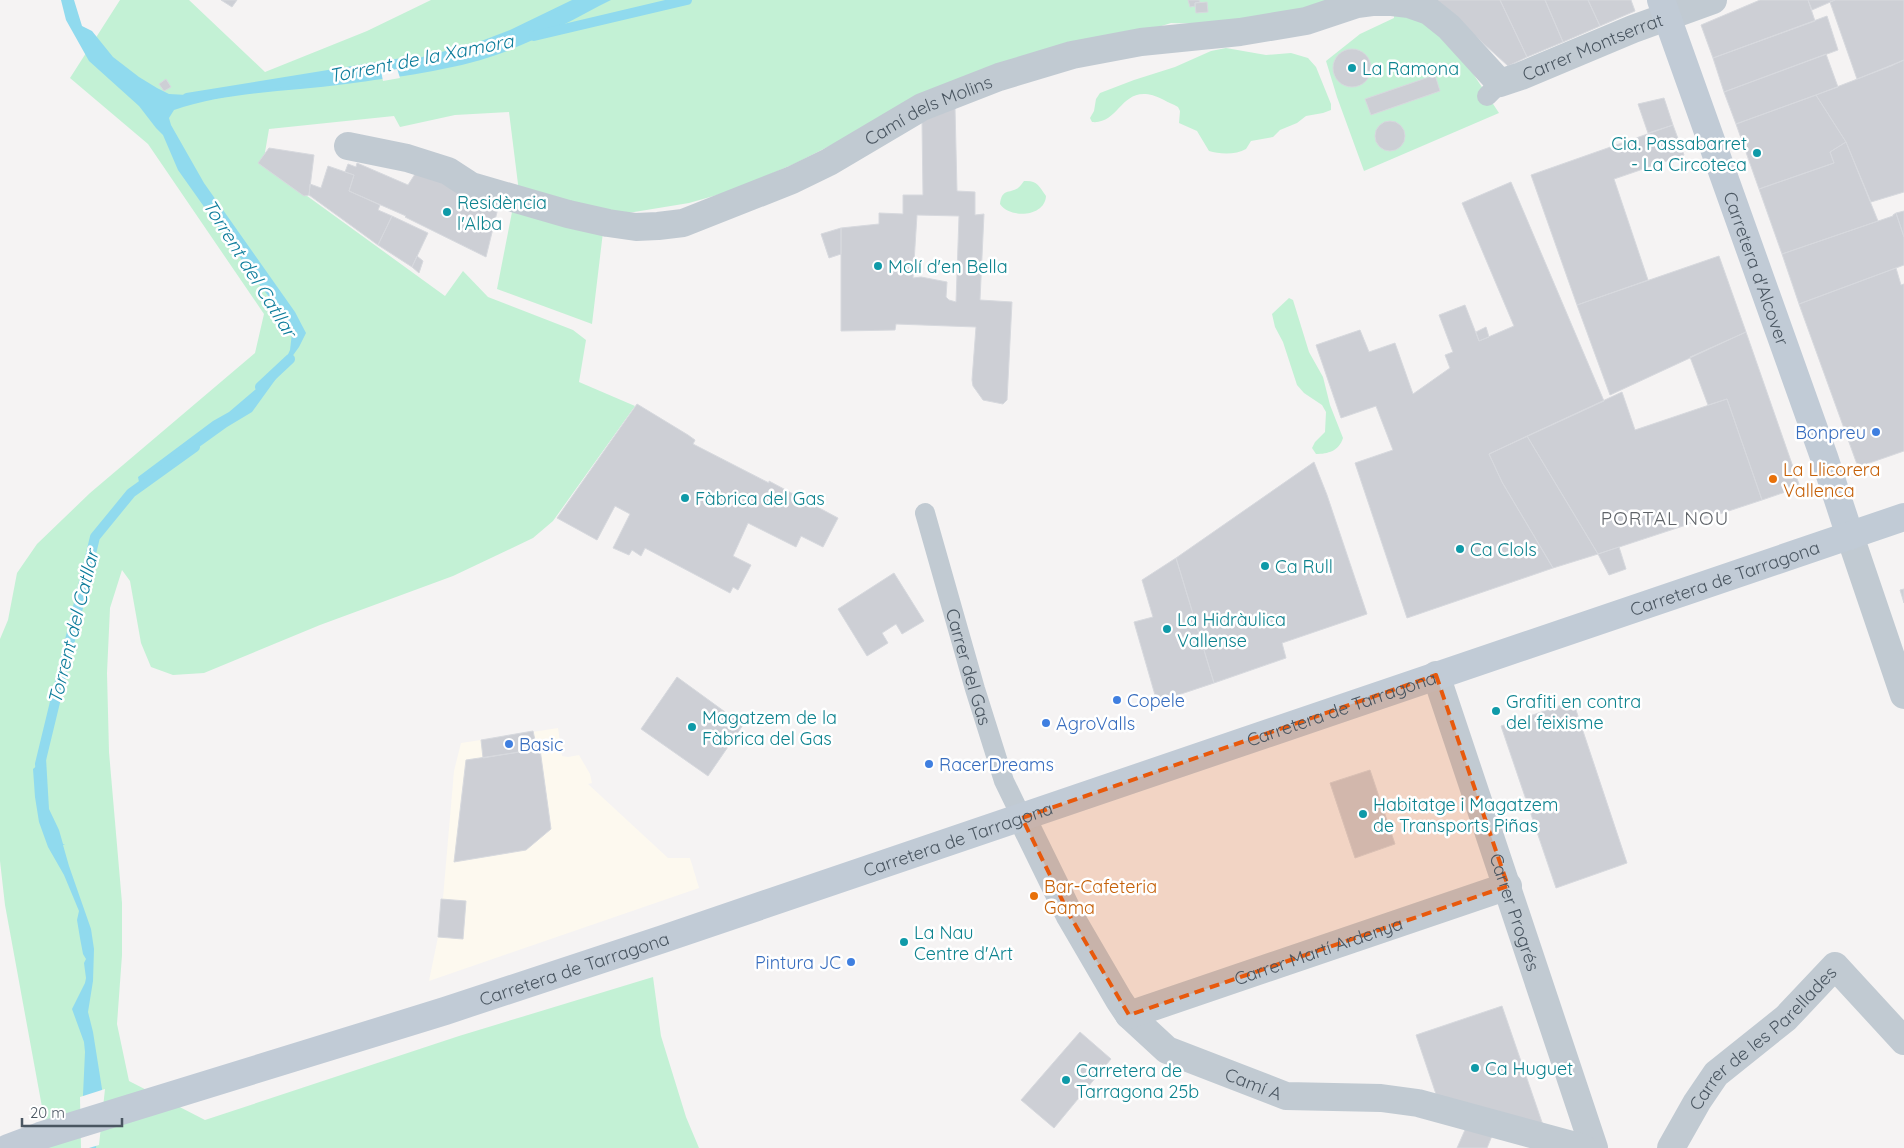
<svg xmlns="http://www.w3.org/2000/svg" width="1904" height="1148" font-family="Quicksand,sans-serif">
  <style>
    .commercial { fill: #fdf9ef }
    .green { fill: #c3f1d5 }
    .water { fill: #90daee }
    .pier { fill: #f5f3f3 }
    .lines { fill: none; stroke-linecap: round; stroke-linejoin: round }
    .stream { stroke: #90daee; stroke-width: 10 }
    .building { fill: #cdcfd5; stroke: #d7d9de; fill-rule: evenodd }
    .service { stroke: #c1cad2; stroke-width: 20 }
    .minor { stroke: #c1cad2; stroke-width: 28 }
    .secondary { stroke: #c1cbd6; stroke-width: 28 }
    .marked { fill: #e8590c; fill-opacity: 0.2; stroke: #e8590c; stroke-width: 4; stroke-dasharray: 10 6; stroke-linejoin: round }
    .culture-dot { fill: #0f9aa8; stroke: #fff; stroke-width: 2 }
    .shop-dot { fill: #3f7fe0; stroke: #fff; stroke-width: 2 }
    .food-dot { fill: #e8710a; stroke: #fff; stroke-width: 2 }
    .labels { text-anchor: middle; dominant-baseline: central; stroke-width: 5; stroke-linejoin: round; paint-order: stroke }
    .street-label { font-size: 18px; fill: #4a5661; stroke: #fff }
    .culture-label { font-size: 18px; fill: #0d838f; stroke: #fff; text-anchor: start }
    .shop-label { font-size: 18px; fill: #366cbe; stroke: #fff; text-anchor: start }
    .food-label { font-size: 18px; fill: #c56008; stroke: #fff; text-anchor: start }
    .water-label { font-size: 19px; font-style: italic; fill: #0c7c9b; stroke: #fff }
    .neighbourhood-label { font-size: 19px; letter-spacing: 1px; fill: #5f6368; stroke: #fff }
  </style>
  <rect width="100%" height="100%" fill="#f5f3f3"/>
  <path class="commercial" d="M558 728 562 756 568 757 579 755 590 774 592 783 588 784 668 858H690L699 888 429 981 438 937 441 899 443 898 454 771 461 743Z"/>
  <path class="green" d="M120 0H189L265 72 367 31 431 0H1339C1287 15 1226 25 1171 23L910 105 796 163 731 191 689 203 622 214 519 192 509 112 455 115 400 127 394 116 269 129 263 164 445 296 463 271 488 297 573 330 586 340 579 382 635 406 553 521 533 538 453 576 320 625 204 673 173 675 151 667 141 643 130 581 122 570 110 608 107 673 109 752 122 903V955L117 1024 129 1081 205 1120 459 1036 653 977 661 1036 686 1117 699 1148H47L42 1107 5 905 0 861V639L8 620 17 573 37 544 90 493 255 353 264 314 148 144 70 78Z
    M1394 16 1422 18 1470 69 1499 113 1364 171 1337 97 1326 61 1360 34 1394 18Z
    M1226 48 1266 55 1291 53 1308 58 1316 67 1331 104V110L1323 113 1306 116 1297 123 1280 130 1273 137 1251 141 1246 149C1236 155 1219 154 1209 151L1197 131 1179 123 1180 111 1178 107C1173 104 1169 103 1164 100 1121 78 1122 125 1092 122L1090 118 1094 111 1096 99 1100 93 1134 80 1175 67 1211 51Z
    M1024 181C1037 180 1039 186 1046 196 1045 217 1010 219 1000 204 1002 188 1009 194 1018 188 1021 186 1022 183 1024 181Z
    M512 212 603 232 592 324 497 289Z
    M1289 298 1293 300 1309 352 1323 377 1330 405 1343 438C1339 451 1328 454 1316 454L1312 448 1315 442 1325 432 1326 412 1322 405 1304 393 1297 385 1283 342 1275 327 1272 314Z"/>
  <path class="water" d="M61 0H74L82 26 92 31 113 57 139 77 157 88 169 94 205 96 302 84 380 68 476 43 510 30 572 0H611C575 18 538 40 499 54 451 71 396 77 346 84 289 92 229 91 174 110L169 118 171 125 204 183 295 312 306 333 299 347 252 412 227 427 195 450 169 462 159 473 140 487 138 477 213 421 229 412 276 372 285 361 290 350 292 333 286 319 256 280 178 170 163 135 156 128 139 106 89 61 66 20Z
    M46 758 49 809 59 830 63 844H65L63 845 69 866 91 929 94 949 93 981 88 1012 93 1032 102 1089 96 1148H83V1095L85 1052 84 1042 72 1009 85 983 86 978 84 963 86 959 83 954 80 938 77 920 79 911 64 875 48 847 39 822 35 797 33 769Z"/>
  <path class="pier" d="M395 62 400 78 383 81 380 66Z
    M105 1089 99 1145 89 1148H81L80 1097Z"/>
  <g class="lines">
    <path class="stream" d="M534 36 687 0
      M187 98 415 61
      M260 387 290 359
      M41 776 40 764 95 537 131 493 195 447"/>
  </g>
  <path class="building" d="M221 0H237L232 7Z
    M1188 0H1199L1200 2 1195 3V6L1190 7Z
    M1436 0H1500L1527 57 1508 66Z
    M1500 0H1545L1563 42 1527 57Z
    M1545 0H1588L1600 26 1563 42Z
    M1588 0H1631L1635 11 1600 26Z
    M1760 0H1808L1815 21 1713 58 1701 25Z
    M1808 0H1835L1812 10Z
    M1835 0H1904V60L1857 79 1830 2Z
    M1207 2 1208 12 1196 13 1195 3Z
    M1827 16 1838 50 1724 92 1713 58Z
    M1333 68a19 19 0 1 1 38 0a19 19 0 1 1-38 0Z
    M1826 54 1838 87 1736 124 1724 92Z
    M1904 60V192L1871 202 1846 142 1816 95 1891 66Z
    M1435 75 1440 91 1371 115 1365 99Z
    M166 79 171 87 164 91 159 84Z
    M1816 95 1846 142 1830 152 1834 163 1759 189 1736 124Z
    M1664 98 1673 125 1648 133 1638 104Z
    M955 108 957 191 975 192V215L984 214 980 300 1012 302 1007 400 1003 404 983 400 973 386 972 380 976 327 896 324 895 330 841 331V228L879 224V213L903 214V195H923L922 121ZM917 215 959 216 956 302 949 300 946 297 947 282 921 277 913 278Z
    M1375 136a15 15 0 1 1 30 0a15 15 0 1 1-30 0Z
    M1673 125 1684 155 1614 179 1648 280 1577 305 1531 175Z
    M1846 142 1878 221 1782 254 1759 189 1834 163 1830 152Z
    M269 148 314 155 309 195 304 196 258 163Z
    M357 163 408 185 417 171 429 173 498 208 486 257 405 217 406 216 349 191 354 175 345 172 348 164 356 167Z
    M328 166 354 175 349 191 380 205 378 210 392 216 378 245 309 195 310 184 321 188Z
    M1511 182 1604 401 1489 454 1502 482 1553 568 1407 618 1355 463 1393 450 1376 406 1341 418 1316 345 1360 330 1369 352 1395 343 1413 394 1450 368 1445 355 1453 352 1439 315 1465 305 1479 341 1514 326 1462 203Z
    M1904 211V237L1896 213Z
    M1896 213 1904 237V265L1799 304 1782 254 1893 216V215Z
    M392 216 428 233 412 267 378 245Z
    M841 228V254L829 258 821 234Z
    M417 256 423 261 419 273 412 267Z
    M1719 256 1746 332 1610 395 1577 305Z
    M1896 268 1901 285 1904 284V451L1858 467 1799 304Z
    M1486 327 1489 337 1479 341 1476 332Z
    M1746 332 1800 487 1762 500 1727 399 1708 405 1690 357Z
    M1622 392 1635 430 1727 399 1762 500 1598 554 1527 436Z
    M637 404 688 435 695 440 693 444 769 483V481L838 518 823 547 801 536 796 547 748 523 733 556 751 565 738 590 733 587 730 593 645 548 641 556 632 550 629 555 613 548 630 514 615 506 597 540 557 518Z
    M1527 436 1598 554 1553 568 1502 482 1489 454Z
    M1314 462 1327 495 1367 614 1282 643 1286 658 1214 683 1176 558Z
    M1619 547 1626 569 1609 575 1598 554Z
    M1176 558 1214 683 1157 702 1134 622 1153 617 1142 580Z
    M894 573 924 621 902 634 896 624 882 633 888 643 867 656 838 609Z
    M1904 589V603L1900 590Z
    M677 677 743 725 708 776 641 729Z
    M1573 701 1627 863 1556 888 1501 726Z
    M533 731 537 749 483 758 481 740Z
    M540 749 551 829 526 850 454 862 466 760Z
    M1370 770 1395 844 1355 858 1330 783Z
    M441 899 466 901 463 939 438 937Z
    M1502 1006 1544 1128 1438 1100 1416 1035Z
    M1080 1032 1111 1059 1054 1128 1021 1100Z
    M1468 1123 1494 1131 1487 1148H1457Z"/>
  <g class="lines">
    <g class="service">
      <path d="M1487 96 1500 83"/>
      <path id="s1" d="M925 513 975 689 1004 781 1022 818"/>
    </g>
    <g class="minor">
      <path id="s2" d="M348 146 407 158 448 171 471 186 568 214 608 223 636 227 658 226 683 223 792 180 829 162 922 107 999 77 1072 55 1141 42 1240 32 1306 21 1357 4 1372 2H1392L1409 4 1429 11 1449 27 1500 83 1521 76 1633 29 1713 0"/>
      <path d="M1850 536 1904 695"/>
      <path id="s3" d="M1436 675 1594 1148"/>
      <path id="s4" d="M1022 818 1070 916 1119 1000 1129 1015 1167 1050 1286 1096 1381 1098 1418 1103 1583 1148"/>
      <path id="s5" d="M1129 1015 1508 886"/>
      <path id="s6" d="M1671 1148 1697 1102 1716 1074 1786 1018 1835 966 1904 1041"/>
    </g>
    <g class="secondary">
      <path id="s7" d="M1661 0 1824 457 1850 536"/>
      <path id="s8" d="M8 1148 40 1136 445 1011 663 939 1904 517"/>
    </g>
  </g>
  <path class="marked" d="M1436 675 1508 886 1129 1015 1070 916 1022 818Z"/>
  <g class="culture-dot">
    <circle cx="1352" cy="68" r="5"/>
    <circle cx="1757" cy="153" r="5"/>
    <circle cx="447" cy="212" r="5"/>
    <circle cx="878" cy="266" r="5"/>
    <circle cx="685" cy="498" r="5"/>
    <circle cx="1460" cy="549" r="5"/>
    <circle cx="1265" cy="566" r="5"/>
    <circle cx="1167" cy="629" r="5"/>
    <circle cx="1496" cy="711" r="5"/>
    <circle cx="692" cy="727" r="5"/>
    <circle cx="1363" cy="814" r="5"/>
    <circle cx="904" cy="942" r="5"/>
    <circle cx="1475" cy="1068" r="5"/>
    <circle cx="1066" cy="1080" r="5"/>
  </g>
  <g class="shop-dot">
    <circle cx="1876" cy="432" r="5"/>
    <circle cx="1117" cy="700" r="5"/>
    <circle cx="1046" cy="723" r="5"/>
    <circle cx="509" cy="744" r="5"/>
    <circle cx="929" cy="764" r="5"/>
    <circle cx="851" cy="962" r="5"/>
  </g>
  <g class="food-dot">
    <circle cx="1773" cy="479" r="5"/>
    <circle cx="1034" cy="896" r="5"/>
  </g>
  <g class="labels">
    <g class="street-label">
      <text stroke="none"><textPath href="#s2" startOffset="1338">Carrer Montserrat</textPath></text>
      <text stroke="none"><textPath href="#s2" startOffset="619">Camí dels Molins</textPath></text>
      <text stroke="none"><textPath href="#s7" startOffset="285">Carretera d'Alcover</textPath></text>
      <text stroke="none"><textPath href="#s8" startOffset="1809">Carretera de Tarragona</textPath></text>
      <text stroke="none"><textPath href="#s1" startOffset="160">Carrer del Gas</textPath></text>
      <text stroke="none"><textPath href="#s8" startOffset="1404">Carretera de Tarragona</textPath></text>
      <text stroke="none"><textPath href="#s8" startOffset="999">Carretera de Tarragona</textPath></text>
      <text stroke="none"><textPath href="#s3" startOffset="250">Carrer Progrés</textPath></text>
      <text stroke="none"><textPath href="#s5" startOffset="200">Carrer Martí Ardenya</textPath></text>
      <text stroke="none"><textPath href="#s8" startOffset="594">Carretera de Tarragona</textPath></text>
      <text stroke="none"><textPath href="#s6" startOffset="145">Carrer de les Parellades</textPath></text>
      <text stroke="none"><textPath href="#s4" startOffset="369">Camí A</textPath></text>
    </g>
    <g class="culture-label">
      <text x="1362" y="68">La Ramona</text>
      <text x="1747" y="143" text-anchor="end">Cia. Passabarret<tspan x="1747" dy="21">- La Circoteca</tspan></text>
      <text x="457" y="202">Residència<tspan x="457" dy="21">l'Alba</tspan></text>
      <text x="888" y="266">Molí d'en Bella</text>
      <text x="695" y="498">Fàbrica del Gas</text>
      <text x="1470" y="549">Ca Clols</text>
      <text x="1275" y="566">Ca Rull</text>
      <text x="1177" y="619">La Hidràulica<tspan x="1177" dy="21">Vallense</tspan></text>
      <text x="1506" y="701">Grafiti en contra<tspan x="1506" dy="21">del feixisme</tspan></text>
      <text x="702" y="717">Magatzem de la<tspan x="702" dy="21">Fàbrica del Gas</tspan></text>
      <text x="1373" y="804">Habitatge i Magatzem<tspan x="1373" dy="21">de Transports Piñas</tspan></text>
      <text x="914" y="932">La Nau<tspan x="914" dy="21">Centre d'Art</tspan></text>
      <text x="1485" y="1068">Ca Huguet</text>
      <text x="1076" y="1070">Carretera de<tspan x="1076" dy="21">Tarragona 25b</tspan></text>
    </g>
    <g class="shop-label">
      <text x="1866" y="432" text-anchor="end">Bonpreu</text>
      <text x="1127" y="700">Copele</text>
      <text x="1056" y="723">AgroValls</text>
      <text x="519" y="744">Basic</text>
      <text x="939" y="764">RacerDreams</text>
      <text x="841" y="962" text-anchor="end">Pintura JC</text>
    </g>
    <g class="food-label">
      <text x="1783" y="469">La Llicorera<tspan x="1783" dy="21">Vallenca</tspan></text>
      <text x="1044" y="886">Bar-Cafeteria<tspan x="1044" dy="21">Gama</tspan></text>
    </g>
    <g class="water-label">
      <text transform="translate(421 58) rotate(-11)">Torrent de la Xamora</text>
      <text transform="translate(250 268) rotate(58)">Torrent del Catllar</text>
      <text transform="translate(73 627) rotate(-76)">Torrent del Catllar</text>
    </g>
    <g class="neighbourhood-label">
      <text x="1665" y="518">PORTAL NOU</text>
    </g>
  </g>
  <path d="M22 1118v8h100v-8" fill="none" stroke="#4a5661" stroke-width="2.5"/>
  <text x="30" y="1118" font-size="15" fill="#4a5661" stroke="#ffffff" stroke-width="4" paint-order="stroke">20 m</text>
</svg>
